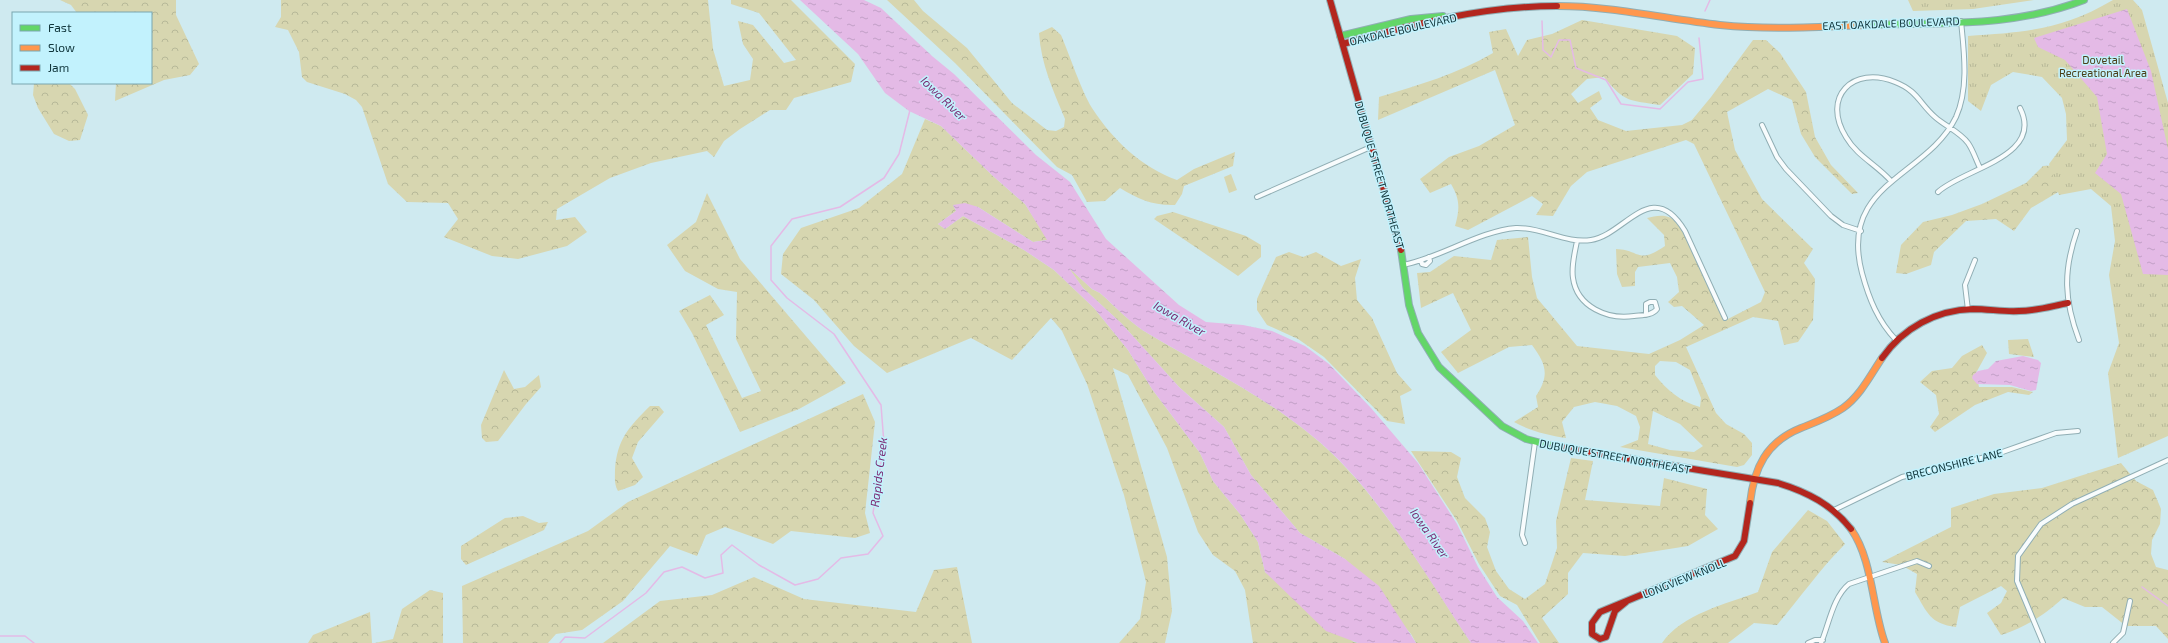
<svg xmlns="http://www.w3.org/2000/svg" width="2168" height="643" font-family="'Exo 2',sans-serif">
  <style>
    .forest { fill: url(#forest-crowns); fill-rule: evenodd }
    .park { fill: url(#park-tufts) }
    .pitch { fill: #d7d6b0 }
    .water { fill: url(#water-ripples) }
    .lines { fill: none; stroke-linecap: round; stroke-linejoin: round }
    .stream { stroke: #e4bae6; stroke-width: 1.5 }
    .street-casing { stroke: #90aeb4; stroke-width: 6 }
    .fast-casing { stroke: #90aeb4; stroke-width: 8 }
    .slow-casing { stroke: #90aeb4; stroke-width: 8 }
    .jam-casing { stroke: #90aeb4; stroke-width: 8 }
    .street { stroke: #f8fcfd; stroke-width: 4 }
    .fast { stroke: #63d668; stroke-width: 6 }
    .slow { stroke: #ff974d; stroke-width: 6 }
    .jam { stroke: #b3261e; stroke-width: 6 }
    .labels { text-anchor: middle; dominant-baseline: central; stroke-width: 3; stroke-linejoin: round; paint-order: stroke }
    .street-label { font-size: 11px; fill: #0f343a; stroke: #c2f2fd }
    .park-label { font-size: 11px; fill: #4a3e18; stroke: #c2f2fd }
    .water-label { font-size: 12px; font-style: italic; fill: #7b2a73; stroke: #c2f2fd }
  </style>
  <defs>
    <pattern id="forest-crowns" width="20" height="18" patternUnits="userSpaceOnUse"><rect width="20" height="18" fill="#d7d6b0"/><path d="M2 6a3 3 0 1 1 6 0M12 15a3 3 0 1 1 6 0" fill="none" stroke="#b7b898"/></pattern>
    <pattern id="park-tufts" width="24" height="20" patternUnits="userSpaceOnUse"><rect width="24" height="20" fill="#d7d6b0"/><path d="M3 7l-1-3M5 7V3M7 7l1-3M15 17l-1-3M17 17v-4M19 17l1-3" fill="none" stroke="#b7b898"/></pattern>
    <pattern id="water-ripples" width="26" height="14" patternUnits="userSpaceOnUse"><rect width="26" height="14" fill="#e4bae6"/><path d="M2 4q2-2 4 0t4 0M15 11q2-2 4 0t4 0" fill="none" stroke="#c2a0c6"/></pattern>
  </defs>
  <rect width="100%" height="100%" fill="#cfeaf0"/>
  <path class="forest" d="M60 0H176V15L199 64 190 75 164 80 115 101 116 83H151V13H77L71 5Z
    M281 0H708L713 49 724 86 750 80 753 59 743 44 738 21 753 25 784 63 796 60 759 13 731 4V0H791L855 64 851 82 794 98 786 110H770L740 129 724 141 714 157 707 151 651 163 610 178 557 209 556 220 575 217 587 232 567 246 518 259 492 256 444 237 458 219 448 203 407 202 388 184 362 107 356 100 345 94 307 82 302 77 299 52 288 30 275 27 281 17Z
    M887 0H914L923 11 967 48 1012 103 1047 130 1056 131 1064 127 1065 119C1053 90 1041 64 1039 33L1052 27 1061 35C1070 56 1081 90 1092 108 1113 140 1141 167 1177 180L1194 169 1235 152 1233 166 1184 186 1182 194 1175 205C1154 206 1138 199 1120 188L1105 201 1087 202 1072 175 1057 167 955 63Z
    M1582 20 1677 36 1695 48 1693 74 1660 105C1629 100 1625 103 1604 77L1587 79 1571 94 1578 103 1599 91 1602 99 1590 108 1598 120 1626 131 1682 125 1692 120 1711 97 1753 40H1766L1780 53 1806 92 1815 137 1831 165 1858 193 1852 194 1815 157 1801 134 1792 100 1768 89 1727 112 1735 150 1762 199 1813 249 1804 263 1815 279 1813 320 1798 342 1784 345 1778 321 1753 317 1686 347 1716 413 1726 424 1744 434 1752 443V455L1744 465 1737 467 1620 447 1638 440 1640 427 1636 416 1617 406 1595 402 1574 407 1562 422 1566 438C1548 435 1530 431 1514 422L1538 407 1536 396C1550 375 1546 364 1532 345L1509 347 1458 373 1441 352 1471 330 1453 293 1421 308 1417 273 1430 272 1454 256 1491 260 1497 240 1528 237 1532 277 1537 298 1577 346 1649 354 1680 340 1704 325 1682 306 1674 307 1668 302 1679 292 1677 277 1670 263 1638 267 1635 272V286L1622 287 1617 274 1616 249C1641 250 1637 265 1665 246L1664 235 1647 218C1655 216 1663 214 1671 218 1687 226 1715 302 1724 321L1761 302 1765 292 1694 144 1686 140 1587 172 1571 186 1553 216 1536 215 1543 204 1532 196 1468 230 1455 226C1460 209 1460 199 1451 184L1430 193 1420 179 1449 157 1479 146 1515 125 1495 70 1378 120 1379 97C1419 85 1457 74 1493 53L1489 32 1506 29 1518 56 1527 40 1552 34ZM1660 361 1676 362 1690 370 1701 398 1700 407C1681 402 1667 390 1655 375V366ZM1653 411 1680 424 1703 446 1694 452 1670 450 1648 444Z
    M34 83H69L75 89 88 115 80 140 69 141 54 134 38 108 33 95Z
    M925 119 941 126 993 176 1025 204 1048 240 1033 242 978 207 953 205 956 211 938 224 945 229 963 216 1024 250 1054 270 1094 308 1128 350 1152 389 1200 453 1213 481 1240 514 1258 542 1265 572 1354 642 1358 643H1253L1245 590 1235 571 1213 555 1198 532 1167 448 1128 375 1113 368 1167 557 1172 611 1165 643H1119L1140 619 1146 582 1124 495 1087 384 1062 331 1051 318 1012 360 971 338 887 373 854 346 814 300 781 274 783 254 801 228 859 208 902 174Z
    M2059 165 2065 188 2031 208 2014 231 1996 219 1966 221 1934 252 1931 265 1906 274 1896 273 1901 245 1923 222 1952 215 1982 204 2026 183 2043 166Z
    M707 193 740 259 846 383 799 409 740 432 692 333 679 311 710 295 724 315 706 325 742 398 761 391 736 339 737 292 718 289 685 271 667 245 696 222Z
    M1173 212 1246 236 1261 245V257L1238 276 1154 219 1157 216Z
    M1289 252 1303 257 1316 252 1341 266 1361 259 1355 278 1357 300 1372 318 1397 373 1412 390 1400 396 1405 424 1387 421 1324 357 1298 339 1267 325 1257 310V299L1276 257Z
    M1067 266 1092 289 1100 293C1116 307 1131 324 1149 334 1203 366 1262 395 1311 435 1375 486 1426 575 1471 643H1416L1411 634 1345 559 1300 533 1251 475 1224 427 1179 387 1121 323 1083 288Z
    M2028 339 2034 357 2009 354 2008 340Z
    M1982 345 1987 353 1976 373 1979 387H2012L2033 392 2029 395 2008 392 1975 405 1935 432 1930 427 1939 414 1936 395 1920 382 1932 371 1952 368 1962 356Z
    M504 370 514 389 525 387 539 375 541 387 526 404 498 441 486 442 482 438 481 425Z
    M863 394 875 422 865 513 870 533 855 538 791 531 773 544 725 527 706 535 697 556 670 546 623 601 582 630 556 634 548 643H463L462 586 588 531 628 502Z
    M650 406H659L664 412 638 442 632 458 643 477 635 485 618 491C614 484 615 478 615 470 617 439 629 427 650 406Z
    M1411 451 1451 452 1461 458 1457 477 1465 498 1485 518 1490 532 1487 547 1496 571 1509 589 1525 599 1545 584 1557 548 1556 521 1571 458 1593 461 1585 500 1660 506 1664 478 1707 489 1705 515 1718 529 1688 546 1625 556 1583 553 1568 573V594L1542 618 1559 643H1540L1517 605 1500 596 1479 564 1457 521Z
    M2121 463 2136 481 2153 490 2161 509 2160 524 2152 540 2151 554 2156 567 2168 570V639L2156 626H2126L2102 607H2085L2063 598C2042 617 2027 626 2001 635L1987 613 2001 603 2007 591 2001 586 1960 607 1956 627C1930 624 1927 612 1915 592L1917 574 1901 565 1882 562 1951 527V508L1994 494 2042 488Z
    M1808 510 1827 521 1845 544C1820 569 1800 598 1777 625L1754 623 1728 643H1662C1682 614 1726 604 1758 592L1772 552Z
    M523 516 539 523 548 522 544 530 466 565 461 559V546L505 518Z
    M957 567 972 643H603L660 601 712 595 754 577 804 599 916 612 934 570Z
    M430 590 443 593V643H375L393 639 402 609Z
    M370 612 372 643H308L313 635Z"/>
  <path class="park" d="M1908 0H2034L1973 9 1913 11Z
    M2113 0H2133L2142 10 2168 103V436L2118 458 2108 373 2119 343 2109 275 2115 241 2111 206 2091 189 2059 195 2049 164 2067 140 2066 114 2062 98 2042 77 2013 72 1991 85 1981 111 1968 101V36C2026 32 2062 30 2113 0Z"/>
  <path class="pitch" d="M1231 174 1237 190 1229 193 1224 177Z"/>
  <path class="water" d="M800 0H864L881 8 932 56 954 74 1036 155 1070 182 1106 239 1179 305 1206 322 1243 325 1272 331 1305 346 1329 364 1371 408 1418 463 1457 524 1478 567 1497 597 1523 621 1538 643H1471C1425 575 1376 486 1311 435 1262 395 1203 366 1149 334 1131 324 1116 307 1100 293L1092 289 1069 268 1083 288 1121 323 1179 387 1224 427 1251 475 1300 533 1345 559 1379 586 1416 643H1358L1326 631 1265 572 1258 542 1240 514 1213 481 1200 453 1152 389 1128 350 1094 308 1054 270 1024 250 963 216 945 229 938 224 956 211 953 205 965 203 978 207 1033 242 1047 240 1025 204 993 176 941 126 909 111 885 93 858 54Z
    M2127 9 2151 71 2168 149V275L2143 274 2121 194 2095 173 2107 154 2097 97 2065 60 2038 47 2034 38Z
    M2023 356 2038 360 2041 363 2036 390 2031 391 2010 385 1977 384 1972 378 1973 375 1978 371 1988 369 1996 361Z"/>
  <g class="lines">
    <path class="stream" d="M1705 11 1710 0
      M1542 21 1543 50 1551 57 1559 40H1570L1576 68 1606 80 1621 104 1660 109 1688 82 1703 79 1699 38
      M2142 587 2168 606
      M0 636H25L34 643
      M560 643 565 637 585 638 646 593 664 572 682 567 705 578 723 573 721 555 732 545 759 565 795 585 818 579 841 558 868 554 883 536 873 513 884 444 881 405 834 334 787 298 771 280V246L792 219 840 207 884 178 899 154 910 110"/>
    <defs>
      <path id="street" d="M1762 125 1777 157 1786 169 1831 216 1843 225 1861 231
        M1891 181C1877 165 1857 156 1846 137 1821 97 1853 65 1895 82 1918 91 1919 103 1935 117 1945 126 1960 132 1968 143 1973 150 1976 160 1980 168
        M1938 192C1962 169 2045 157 2020 108
        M1257 197 1373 146
        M2077 231C2063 271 2064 300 2079 340
        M1577 241C1575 252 1571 266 1573 278 1577 307 1608 320 1634 316 1641 315 1652 316 1657 309L1655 302H1650L1646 304V315
        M1421 260 1422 264 1426 265 1430 261 1429 257
        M1403 265C1440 258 1479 231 1516 228 1542 227 1566 244 1591 240 1625 235 1652 176 1685 231L1725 318
        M1968 310 1965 285 1975 260
        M1896 340C1878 321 1869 299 1862 273 1838 183 1927 177 1956 117 1969 88 1964 52 1961 21
        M1834 510 1902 477 1994 455 2056 433 2078 431
        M1525 543 1522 535 1535 442
        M1808 643 1815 640H1823
        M1821 643C1829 624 1833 597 1849 584L1917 561 1929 566
        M2043 643 2017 581 2018 556 2041 524 2072 504 2168 460
        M2113 643 2123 633 2130 601"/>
      <path id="fast" d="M1864 25C1940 22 2012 28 2084 0
        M1340 36 1411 19 1443 16
        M1401 250 1409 305 1418 333 1439 367 1502 426 1526 439 1553 446"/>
      <path id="slow" d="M1557 6C1612 6 1666 19 1720 25 1768 30 1816 27 1864 25
        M1750 503C1754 468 1766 442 1801 428 1816 422 1830 417 1843 408 1860 396 1870 376 1882 358
        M1851 529C1873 560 1872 608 1885 643"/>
      <path id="jam" d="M1330 0 1401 250
        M1343 44C1413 24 1484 6 1557 6
        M1882 358C1903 328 1936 310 1973 309 1989 309 2004 312 2019 311 2036 311 2052 306 2068 303
        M1553 446 1778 483C1808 492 1832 505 1851 529
        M1626 602 1615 611 1606 637 1600 639 1592 634V623L1600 612 1735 556 1744 541 1750 503"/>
    </defs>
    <use href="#street" class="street-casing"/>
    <use href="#fast" class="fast-casing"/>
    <use href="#slow" class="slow-casing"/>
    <use href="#jam" class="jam-casing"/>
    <use href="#street" class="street"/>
    <use href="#fast" class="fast"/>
    <use href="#slow" class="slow"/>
    <use href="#jam" class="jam"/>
  </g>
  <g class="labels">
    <g class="street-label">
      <text transform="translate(1891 23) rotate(-2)">EAST OAKDALE BOULEVARD</text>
      <text transform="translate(1403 29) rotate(-13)">OAKDALE BOULEVARD</text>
      <text transform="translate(1380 175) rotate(74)">DUBUQUE STREET NORTHEAST</text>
      <text transform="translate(1615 456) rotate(10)">DUBUQUE STREET NORTHEAST</text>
      <text transform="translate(1954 464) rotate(-14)">BRECONSHIRE LANE</text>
      <text transform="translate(1684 578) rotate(-22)">LONGVIEW KNOLL</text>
    </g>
    <g class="park-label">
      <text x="2103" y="59">Dovetail<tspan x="2103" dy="13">Recreational Area</tspan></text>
    </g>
    <g class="water-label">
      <text transform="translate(944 98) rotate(44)">Iowa River</text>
      <text transform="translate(1180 318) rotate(30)">Iowa River</text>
      <text transform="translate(878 472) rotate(-83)">Rapids Creek</text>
      <text transform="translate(1430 533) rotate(55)">Iowa River</text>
    </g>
  </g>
  <rect x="12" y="12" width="140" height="72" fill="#c2f2fd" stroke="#7aa6af"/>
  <rect x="20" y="25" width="20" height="6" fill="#63d668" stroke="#7aa6af"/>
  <text x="48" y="32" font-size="12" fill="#0f343a">Fast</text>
  <rect x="20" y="45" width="20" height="6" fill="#ff974d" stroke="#7aa6af"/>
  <text x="48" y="52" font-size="12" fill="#0f343a">Slow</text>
  <rect x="20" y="65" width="20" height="6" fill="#b3261e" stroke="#7aa6af"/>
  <text x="48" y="72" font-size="12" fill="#0f343a">Jam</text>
</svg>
